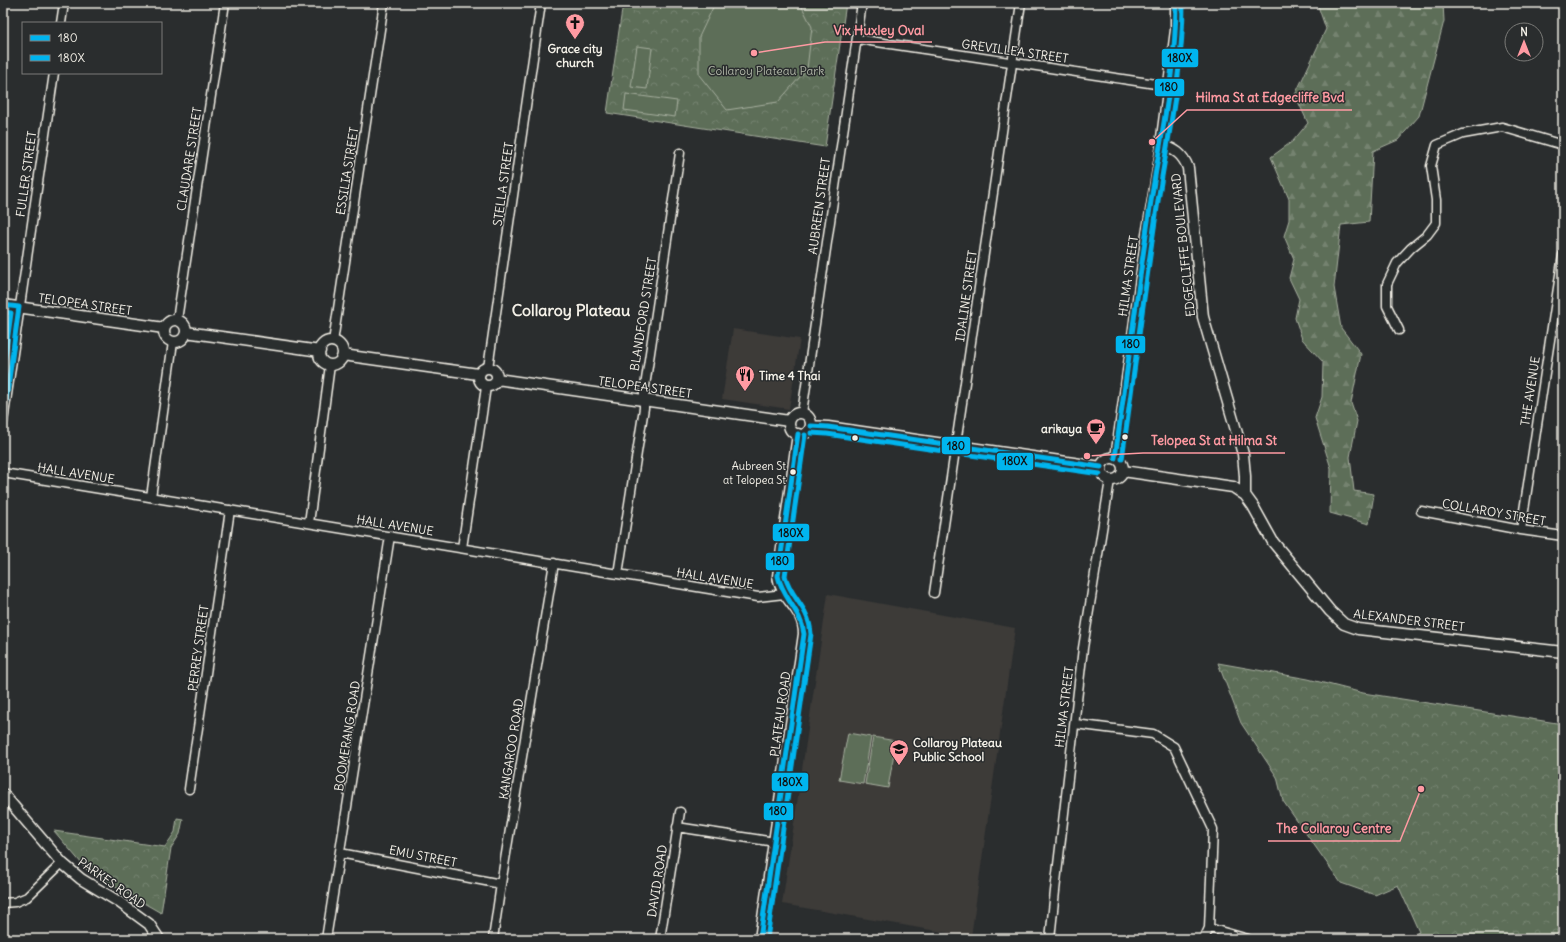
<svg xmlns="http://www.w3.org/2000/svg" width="1566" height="942" font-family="Delius,sans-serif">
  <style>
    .built { fill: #3c3a38 }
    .forest { fill: url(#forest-firs); stroke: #a8b0a0 }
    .park { fill: url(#park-crowns); stroke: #a8b0a0 }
    .pitch { fill: #5d6e58; stroke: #a8b0a0 }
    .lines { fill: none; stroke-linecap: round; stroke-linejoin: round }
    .minor-casing { stroke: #f4f1e8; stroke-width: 11 }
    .tertiary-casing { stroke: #f4f1e8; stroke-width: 13 }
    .minor { stroke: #2a2d2e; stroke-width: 8 }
    .tertiary { stroke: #2a2d2e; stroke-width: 10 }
    .bus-1-casing { stroke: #2a2d2e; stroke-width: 8 }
    .bus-2-casing { stroke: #2a2d2e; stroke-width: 8 }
    .bus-1 { stroke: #00b5ef; stroke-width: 5 }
    .bus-2 { stroke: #00b5ef; stroke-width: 5 }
    .bus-dot { fill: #f4f1e8; stroke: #2a2d2e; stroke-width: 1.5 }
    .labels { text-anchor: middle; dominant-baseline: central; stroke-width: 3; stroke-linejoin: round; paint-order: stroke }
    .bus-label { font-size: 11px; fill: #f4f1e8; stroke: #2a2d2e; text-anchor: end }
    .poi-label { font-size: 12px; font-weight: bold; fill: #f4f1e8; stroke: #2a2d2e; text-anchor: start }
    .street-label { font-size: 12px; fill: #f4f1e8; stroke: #2a2d2e }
    .park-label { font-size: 12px; fill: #b0b6a7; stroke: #2a2d2e }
    .district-label { font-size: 16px; font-weight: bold; fill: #f4f1e8; stroke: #2a2d2e }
    .leader { fill: none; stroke: #ff9aa2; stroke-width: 1.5 }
    .callout-dot { fill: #ff9aa2; stroke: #2a2d2e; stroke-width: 1.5 }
    .callout-label { font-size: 13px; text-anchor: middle; font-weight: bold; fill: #ff9aa2; stroke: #2a2d2e; stroke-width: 3; stroke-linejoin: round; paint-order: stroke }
    .line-badge { stroke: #2a2d2e; stroke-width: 1.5 }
    .pale-badge-label { font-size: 11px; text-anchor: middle; font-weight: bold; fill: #111 }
  </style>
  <defs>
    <pattern id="forest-firs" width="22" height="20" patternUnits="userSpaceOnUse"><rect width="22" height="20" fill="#5d6e58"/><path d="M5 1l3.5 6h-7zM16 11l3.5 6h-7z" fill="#758370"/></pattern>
    <pattern id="park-crowns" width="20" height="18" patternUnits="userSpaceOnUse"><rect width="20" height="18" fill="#5d6e58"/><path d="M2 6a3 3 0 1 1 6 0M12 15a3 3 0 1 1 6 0" fill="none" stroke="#758370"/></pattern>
  </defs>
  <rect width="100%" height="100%" fill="#2a2d2e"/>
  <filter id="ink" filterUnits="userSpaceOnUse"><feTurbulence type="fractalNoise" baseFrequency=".025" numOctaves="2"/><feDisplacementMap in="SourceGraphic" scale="8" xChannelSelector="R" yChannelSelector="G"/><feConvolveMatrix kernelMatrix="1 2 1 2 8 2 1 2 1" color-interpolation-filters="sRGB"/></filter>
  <g filter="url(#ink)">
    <path class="built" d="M733 329 800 339 789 409 722 399Z
      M828 594 1015 628 971 937 782 904Z"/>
    <path class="forest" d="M1317 3H1443L1444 21 1419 116 1398 140 1373 151 1369 222 1341 225 1334 287 1341 328 1361 354 1351 403 1357 421 1350 457 1354 491 1374 494 1369 524 1330 513 1331 468 1315 418 1322 397 1323 362 1302 339 1295 318 1299 299 1289 278 1294 259 1284 236 1289 220V199L1271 157 1293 141 1308 123 1295 95 1326 29Z"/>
    <path class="park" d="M623 3H846L825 147 607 113Z
      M1218 663 1308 679 1363 693 1563 724V939H1404L1419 932 1398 885 1375 895 1341 883 1283 801 1277 777 1241 723Z
      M177 818 183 819 180 834 171 848 161 913 88 871 54 831 165 847 175 832Z"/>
    <path class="pitch" d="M715 3H800L812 27 807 69 778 102 727 110 699 75V37Z
      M637 46 652 48 647 89 631 87Z
      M626 94 677 101 675 117 624 110Z
      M848 733 871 737 863 784 839 780Z
      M873 737 896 741 888 788 865 784Z"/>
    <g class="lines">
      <defs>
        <path id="minor" d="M61 23 64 3
          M857 39 1169 86
          M177 320 225 3
          M1399 330 1387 306V284L1397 263 1411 248 1427 235 1436 223V200L1431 166 1437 145 1463 134 1502 127 1563 145
          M333 342 384 3
          M488 368 541 3
          M802 413 862 3
          M3 422 54 73
          M1115 458 1145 241 1161 145
          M3 473 758 597 784 594
          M151 497 173 342
          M1421 511 1521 530 1563 536
          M309 523 330 365
          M1521 530 1563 255
          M462 548 486 387
          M618 574 644 408V393L680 153
          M934 593 1021 3
          M1075 724 1153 734 1174 747 1213 829 1209 928 1204 939
          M189 789 230 510
          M677 827 775 842
          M340 853 501 884
          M3 903 15 902 27 897 62 863
          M1209 928 1248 939
          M326 939 390 536
          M493 939 501 884 554 563
          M660 939 680 812
          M1050 939 1055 891 1083 648 1110 480"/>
        <path id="tertiary" d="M1176 3V30L1161 145C1175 149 1183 154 1188 168L1203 317 1243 454 1245 476V495
          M3 305 164 328
          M164 331a11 11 0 1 1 22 0a11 11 0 1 1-22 0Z
          M186 332 320 351
          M319 353a12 12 0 1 1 24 0a12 12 0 1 1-24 0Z
          M343 355 478 374
          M479 377a9 9 0 1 1 18 0a9 9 0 1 1-18 0Z
          M497 379 789 421
          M789 424a11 11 0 1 1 22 0a11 11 0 1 1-22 0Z
          M811 426 828 427 1101 467
          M1101 469a11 11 0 1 1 22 0a11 11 0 1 1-22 0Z
          M1123 471 1233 487 1245 495 1253 506 1273 542 1330 611 1344 624 1358 629 1563 652
          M3 794 62 863 81 879 119 902 149 924 159 939
          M760 939 804 634C804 607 781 601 778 576L798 434"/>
      </defs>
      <use href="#minor" class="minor-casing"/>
      <use href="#tertiary" class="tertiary-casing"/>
      <use href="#minor" class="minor"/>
      <use href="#tertiary" class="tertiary"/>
      <defs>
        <path id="bus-1" d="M3 305 19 307 3 422
          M811 426 828 427 1101 467
          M1115 458C1127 372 1138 286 1151 201 1161 135 1176 69 1176 3
          M760 939 804 634C801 610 783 599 778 576L798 434"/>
        <path id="bus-2" d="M3 312 11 313 3 371
          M811 433 827 434 1100 474
          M1122 459C1134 373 1145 287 1158 201 1168 136 1183 69 1183 3
          M767 939 811 634C809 606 791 599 785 576L805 435"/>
      </defs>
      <use href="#bus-1" class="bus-1-casing"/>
      <use href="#bus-2" class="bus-2-casing"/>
      <use href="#bus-1" class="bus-1"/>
      <use href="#bus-2" class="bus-2"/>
    </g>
  </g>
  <defs>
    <symbol id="church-pin" viewBox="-11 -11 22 30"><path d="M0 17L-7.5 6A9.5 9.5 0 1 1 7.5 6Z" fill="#ff9aa2" stroke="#2a2d2e"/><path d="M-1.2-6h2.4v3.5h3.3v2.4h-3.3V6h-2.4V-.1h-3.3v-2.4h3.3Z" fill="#111"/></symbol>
    <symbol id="restaurant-pin" viewBox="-11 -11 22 30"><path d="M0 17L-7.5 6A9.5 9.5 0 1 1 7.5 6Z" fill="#ff9aa2" stroke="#2a2d2e"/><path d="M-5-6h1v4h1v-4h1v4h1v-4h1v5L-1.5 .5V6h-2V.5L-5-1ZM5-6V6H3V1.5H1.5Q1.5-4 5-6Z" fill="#111"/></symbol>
    <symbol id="cafe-pin" viewBox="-11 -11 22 30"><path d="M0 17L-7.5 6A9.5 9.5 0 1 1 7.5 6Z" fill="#ff9aa2" stroke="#2a2d2e"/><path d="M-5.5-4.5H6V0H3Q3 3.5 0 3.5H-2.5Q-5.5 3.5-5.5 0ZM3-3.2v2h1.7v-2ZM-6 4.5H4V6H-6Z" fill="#111"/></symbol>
    <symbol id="school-pin" viewBox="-11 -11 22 30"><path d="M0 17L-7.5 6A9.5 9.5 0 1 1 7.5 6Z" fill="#ff9aa2" stroke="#2a2d2e"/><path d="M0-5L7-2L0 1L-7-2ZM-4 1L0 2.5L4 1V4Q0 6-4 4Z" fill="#111"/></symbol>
  </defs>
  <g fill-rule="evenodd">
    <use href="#church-pin" x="564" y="12" width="22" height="30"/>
    <use href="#restaurant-pin" x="734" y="364" width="22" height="30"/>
    <use href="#cafe-pin" x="1085" y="417" width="22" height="30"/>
    <use href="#school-pin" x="888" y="738" width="22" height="30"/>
  </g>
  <g class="bus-dot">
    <circle cx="1125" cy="437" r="3.5"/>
    <circle cx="855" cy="438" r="3.5"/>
    <circle cx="793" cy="472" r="3.5"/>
  </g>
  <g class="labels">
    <g class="bus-label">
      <text x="786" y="466">Aubreen St<tspan x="786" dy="14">at Telopea St</tspan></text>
    </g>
    <g class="poi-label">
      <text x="575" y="48" text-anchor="middle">Grace city<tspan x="575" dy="14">church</tspan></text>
      <text x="759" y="375">Time 4 Thai</text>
      <text x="1082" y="428" text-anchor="end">arikaya</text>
      <text x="913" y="742">Collaroy Plateau<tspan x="913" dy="14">Public School</tspan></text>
    </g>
    <g class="street-label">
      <text transform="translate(1015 51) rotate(8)">GREVILLEA STREET</text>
      <text transform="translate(189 159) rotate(-81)">CLAUDARE STREET</text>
      <text transform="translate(347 171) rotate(-81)">ESSILIA STREET</text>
      <text transform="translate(26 174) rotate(-82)">FULLER STREET</text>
      <text transform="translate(503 184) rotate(-82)">STELLA STREET</text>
      <text transform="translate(819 206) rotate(-82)">AUBREEN STREET</text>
      <text transform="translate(1183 245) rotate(-96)">EDGECLIFFE BOULEVARD</text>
      <text transform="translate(1128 276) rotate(-82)">HILMA STREET</text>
      <text transform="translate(966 296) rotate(-82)">IDALINE STREET</text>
      <text transform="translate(85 304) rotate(8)">TELOPEA STREET</text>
      <text transform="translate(643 314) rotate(-81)">BLANDFORD STREET</text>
      <text transform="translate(645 387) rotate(8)">TELOPEA STREET</text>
      <text transform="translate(1530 391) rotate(-81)">THE AVENUE</text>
      <text transform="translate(76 473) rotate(9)">HALL AVENUE</text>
      <text transform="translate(1494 512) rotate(10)">COLLAROY STREET</text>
      <text transform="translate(395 525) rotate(9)">HALL AVENUE</text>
      <text transform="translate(715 578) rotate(9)">HALL AVENUE</text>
      <text transform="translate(1409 620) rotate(7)">ALEXANDER STREET</text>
      <text transform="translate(198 648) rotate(-82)">PERREY STREET</text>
      <text transform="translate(1064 707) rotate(-83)">HILMA STREET</text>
      <text transform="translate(780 714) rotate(-82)">PLATEAU ROAD</text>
      <text transform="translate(347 736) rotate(-81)">BOOMERANG ROAD</text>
      <text transform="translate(511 749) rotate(-81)">KANGAROO ROAD</text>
      <text transform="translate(423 856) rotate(11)">EMU STREET</text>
      <text transform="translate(657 881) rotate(-81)">DAVID ROAD</text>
      <text transform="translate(112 883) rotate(35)">PARKES ROAD</text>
    </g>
    <g class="park-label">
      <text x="766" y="70">Collaroy Plateau Park</text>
    </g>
    <g class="district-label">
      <text x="571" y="310">Collaroy Plateau</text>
    </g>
  </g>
  <path class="leader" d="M754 53L825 42H932M1152 142L1187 110H1352M1087 456L1143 453H1285M1421 789L1400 841H1268"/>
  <g class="callout-dot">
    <circle cx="754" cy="53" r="4"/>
    <circle cx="1152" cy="142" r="4"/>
    <circle cx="1087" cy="456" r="4"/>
    <circle cx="1421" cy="789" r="4"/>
  </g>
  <g class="callout-label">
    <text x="879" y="35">Vix Huxley Oval</text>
    <text x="1270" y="102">Hilma St at Edgecliffe Bvd</text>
    <text x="1214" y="445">Telopea St at Hilma St</text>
    <text x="1334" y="833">The Collaroy Centre</text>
  </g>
  <g class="line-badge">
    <rect x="1161" y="48" width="38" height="20" rx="4" fill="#00b5ef"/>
    <rect x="1154" y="78" width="31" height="19" rx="4" fill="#00b5ef"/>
    <rect x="1115" y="335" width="31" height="19" rx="4" fill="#00b5ef"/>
    <rect x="941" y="436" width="30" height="19" rx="4" fill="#00b5ef"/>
    <rect x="996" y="452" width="38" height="19" rx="4" fill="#00b5ef"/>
    <rect x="772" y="523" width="38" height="19" rx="4" fill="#00b5ef"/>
    <rect x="765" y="552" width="30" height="19" rx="4" fill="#00b5ef"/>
    <rect x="771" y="772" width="38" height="20" rx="4" fill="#00b5ef"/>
    <rect x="763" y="802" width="31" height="19" rx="4" fill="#00b5ef"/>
  </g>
  <g class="pale-badge-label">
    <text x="1180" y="62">180X</text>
    <text x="1169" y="91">180</text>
    <text x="1131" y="348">180</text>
    <text x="956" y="450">180</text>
    <text x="1015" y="465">180X</text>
    <text x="791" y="537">180X</text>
    <text x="780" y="565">180</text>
    <text x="790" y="786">180X</text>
    <text x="778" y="815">180</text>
  </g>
  <rect width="1566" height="942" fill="none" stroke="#2a2d2e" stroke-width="16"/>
  <rect x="8" y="8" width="1550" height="926" fill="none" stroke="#f4f1e8" stroke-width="1.5" filter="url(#ink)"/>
  <rect x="22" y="22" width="140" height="52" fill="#2a2d2e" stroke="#7b7b78"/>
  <rect x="30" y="35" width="20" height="6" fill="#00b5ef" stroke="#7b7b78"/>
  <text x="58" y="42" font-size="12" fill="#f4f1e8">180</text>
  <rect x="30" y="55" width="20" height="6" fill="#00b5ef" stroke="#7b7b78"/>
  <text x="58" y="62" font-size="12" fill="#f4f1e8">180X</text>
  <g transform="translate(1524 42)"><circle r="19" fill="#2a2d2e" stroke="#7b7b78"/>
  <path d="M0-3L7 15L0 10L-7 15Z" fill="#ff9aa2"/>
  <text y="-6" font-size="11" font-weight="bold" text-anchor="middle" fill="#f4f1e8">N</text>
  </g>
</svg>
